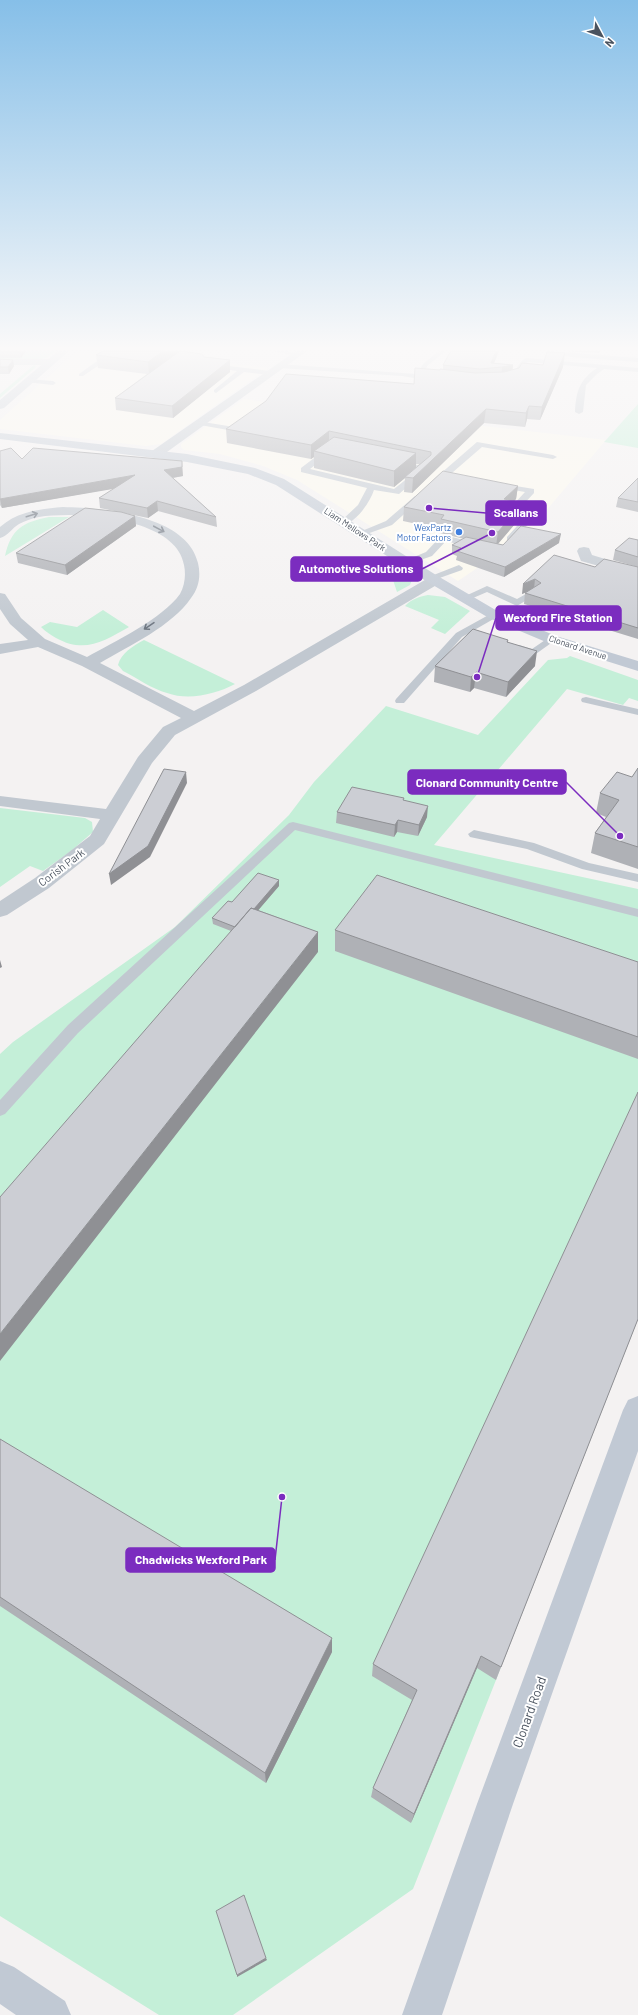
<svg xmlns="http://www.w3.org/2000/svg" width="638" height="2015" font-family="Barlow,sans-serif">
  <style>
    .commercial { fill: #fcf9ee }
    .green { fill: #c4efd8 }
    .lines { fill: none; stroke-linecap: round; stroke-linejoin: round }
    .lane { fill: #c1c8d0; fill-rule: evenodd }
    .street { fill: #c1c8d0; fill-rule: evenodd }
    .secondary { fill: #c1c9d4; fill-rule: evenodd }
    .wall { fill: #afb1b6; fill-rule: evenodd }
    .shaded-wall { fill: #8f9094 }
    .building { fill: #ccced4; stroke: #8f9094 }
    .oneway { stroke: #6e7681 }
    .shop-dot { fill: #3f7fe0; stroke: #fff; stroke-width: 1.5 }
    .labels { text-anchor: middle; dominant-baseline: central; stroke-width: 4; stroke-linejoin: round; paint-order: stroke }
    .far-shop-label { font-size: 9px; fill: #366cbe; stroke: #fff; text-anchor: end }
    .far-street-label { font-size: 9px; fill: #4a535f; stroke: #fff }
    .street-label { font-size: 11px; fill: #4a535f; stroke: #fff }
    .near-street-label { font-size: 13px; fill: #4a535f; stroke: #fff }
    .leader { fill: none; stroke: #7b2cbf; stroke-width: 1.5 }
    .callout-dot { fill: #7b2cbf; stroke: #fff; stroke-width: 1.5 }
    .callout { fill: #7b2cbf; stroke: #7b2cbf; stroke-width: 1.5 }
    .callout-label { font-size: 12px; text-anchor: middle; font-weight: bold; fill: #fff }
  </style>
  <rect width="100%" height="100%" fill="#f4f2f2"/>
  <path class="commercial" d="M77 351H122L268 368 161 444 146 446 0 429V420Z
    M244 399 296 407 397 416 606 440 500 565 489 560 458 581 297 480 263 466 220 454 184 450 181 447V444Z"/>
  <path class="green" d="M0 351H56L48 357 42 359H0Z
    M34 365 36 367 0 398V394Z
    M638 404V448L604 442 606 440Z
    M49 517H69L5 556C11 529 23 522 49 517Z
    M389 561 413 577 410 585 397 592 391 574Z
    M428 595 445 597 470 611 445 634 431 628 439 620 405 606C412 599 418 597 428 595Z
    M103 610 129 627C104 641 85 654 56 638 51 635 46 632 41 627L50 622 77 627Z
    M144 640 235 684C216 694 189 701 167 693 152 689 137 678 123 671L118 665C121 653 133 646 144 640Z
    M570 656 638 680V701L629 698 623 705 567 689 434 845 638 889V1303L496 1680 413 1889 233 2015H159L0 1916V1054L13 1042 175 927 289 815 314 782 386 706 478 735 548 660 567 658Z
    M0 808 85 818 92 822 93 832 71 851 43 871 30 866 0 887Z"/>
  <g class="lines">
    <path class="lane" d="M111 351 114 353V355L83 376H79V374Z
      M272 351H287L301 354 298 356Z
      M439 351H446L428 365 422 375 434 378V380L432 381 402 376 279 368 276 366 279 364 416 374 424 363Z
      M549 351 638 358V362L571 357Z
      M527 358 638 368V372L604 369 597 374 586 385 583 412 579 414 575 412C576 392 579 380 597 368L528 362 525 364 517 380 510 381 509 380C517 374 516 362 527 358Z
      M212 364 270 371 273 373 270 375 244 372 216 393 214 392V390L237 371 210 367 209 366Z
      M28 379 53 381 56 383 53 385 26 382V380Z
      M197 421 228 426 232 428 228 430 200 425 196 423Z
      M477 442 553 455 557 457 553 459 482 447 438 485H432V481Z
      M326 449 333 451 310 469 394 489 419 469 394 465V461L425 466 429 468 399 494 374 490C370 502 357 521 344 525L340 522 358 505 367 488 301 472V468Z
      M497 483 534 489V493L521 507 543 513 539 515 512 510V506L525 492 497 487Z
      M415 496 422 498 392 525 361 536 357 533 386 521Z
      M528 516 532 519 531 521 513 541H507V537L525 517Z
      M444 535 480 544 481 546 477 549 446 541 432 556 406 565 402 562 426 552 441 536Z
      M459 565 463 568 462 570 431 581 426 578Z
      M487 586 517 599 533 590 538 593 517 606 487 592 466 601 461 598Z
      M494 612 497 613V617L462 637 404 703H396L395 701 396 699 456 633Z
      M551 636 554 637 556 639 554 641 533 656 514 648 519 645 532 649Z
      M586 697 638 709V715L582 702 581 700 582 698Z
      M293 822 638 909V917L295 830 78 1033 5 1114 0 1116V1100L68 1025 289 823Z
      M474 830 534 843 589 863 638 874V882L582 869 527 849 470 837 468 834Z"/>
    <path class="street" d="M296 351H307L160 457H152L150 454 152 451Z
      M0 359H50L55 362 50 365H0Z
      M63 507C103 508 187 515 198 563 201 576 199 588 191 598 172 626 129 646 100 663L194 711 244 685 430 577H440L442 580 440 583 256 691 175 735 152 763 104 844 49 888 7 915 0 917V901L35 878 90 836 100 819 0 806V796L106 809 138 757 163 727 181 718 82 666 38 647 0 654V644L28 640 10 624 0 609V593L5 594 21 618 45 639 87 657C114 642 162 619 180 594 185 585 186 574 184 565 176 517 77 511 39 517 33 518 25 521 19 524 12 528 8 536 0 538V527C18 511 41 509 63 507Z
      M584 547 589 548 592 555 638 569V577L581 561 577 551 579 548Z"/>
    <path class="secondary" d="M58 351H69L4 408 0 409V400Z
      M0 433 187 454 255 468 284 479 436 575 499 612 556 636 638 661V671L546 642 489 618 426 581 276 485 248 474 187 462 0 439Z
      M638 1396V1451L513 1804 442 2015H402L477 1804 623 1410 628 1400Z
      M0 1961 14 1967 65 2001 71 2015H16L0 2004Z"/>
  </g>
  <path class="wall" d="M0 351H26L21 358H0Z
    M499 351 494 363 513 365 512 370 563 367 540 420 527 419 525 427 484 423 412 493 404 492 405 478 394 487 314 468V457L311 459 227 443 226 429 414 384 440 370 443 369V365ZM416 464H419L416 468Z
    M562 351H600L599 353Z
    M96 355 204 357 230 360V372L173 418 116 410 115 398 147 374 98 368Z
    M0 359 13 360 14 366 9 374H0Z
    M0 451 22 459 183 476 173 478 216 517 217 527 158 511 148 518 100 508 99 498 115 488 2 508 0 505Z
    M638 478V512L616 507 618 498Z
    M518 486 516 499 514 501 523 503 521 517 498 544 503 545 559 543 504 577 456 560 457 556 452 554V545L464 539 440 533V529L403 521 404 507Z
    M135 516 136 526 67 575 18 563 16 553Z
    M638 540V639L524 604 525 593 528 591 522 594 554 555 595 567H638L613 560 615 550Z
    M508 640V642L535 666 506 697 474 688 470 692 434 682 435 666Z
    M638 768V869L591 853 595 833 606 817 596 813 600 793 632 777Z
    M404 801 427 817 418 836 397 832 394 837 336 823 337 812Z
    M279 886 258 910 318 932V952L231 931 213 924 212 918 232 902Z
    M335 930 638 962V1059L335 951Z
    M638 1319 496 1680 477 1668 411 1823 371 1797 373 1788 412 1700 372 1676 373 1664Z
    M0 1439 332 1652 266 1783 0 1606Z"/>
  <path class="shaded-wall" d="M20 351H26L21 358Z
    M163 351H181L149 374 148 362Z
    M496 351H499L492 368 491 363Z
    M565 353 563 367 540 420 542 407Z
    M13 360 14 366 9 374 8 367Z
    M230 360V372L173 418 172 406Z
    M513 365 512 376 501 379 502 367Z
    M529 406 527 419 525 427 526 413Z
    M486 409 484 423 412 493 413 478Z
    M329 431V446L314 451V457L311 459V445Z
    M416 453V470L405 477V478L394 487V471Z
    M182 461 183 476 165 479 164 470Z
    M135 475 136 485 2 508 0 499Z
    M518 486 516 499 503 513 504 499Z
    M157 501 158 511 148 518 147 508Z
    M523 503 521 517 496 546 498 532Z
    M135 516 136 526 67 575 65 565Z
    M561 534 559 543 504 577 505 567Z
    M535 579 534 589 522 594 523 584Z
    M537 651 535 666 506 697 508 682Z
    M476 672 474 688 470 692 471 677Z
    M186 772 187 783 150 857 111 885 109 874Z
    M428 806 427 817 418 836 419 825Z
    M398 820 397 832 394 837 395 825Z
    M279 880V886L238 934 237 928Z
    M318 932V952L0 1361V1334Z
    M0 960 2 967 0 968Z
    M332 1638V1652L266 1783 265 1773Z
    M481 1656 477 1668 411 1823 414 1814Z
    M266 1958 267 1960 237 1977V1975Z"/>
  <path class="building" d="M103 351H163L148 362 96 355Z
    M180 351 202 354 204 357 230 360 172 406 115 398Z
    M451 351H496L491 363 513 365 502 367 480 369 443 365Z
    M547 352 565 353 542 407 529 406 526 413 486 409 413 478 405 477 431 455V452L329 431 311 445 226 429 266 401 286 374 414 384 415 368 440 370V369L475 373 504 372 519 368 522 363 543 365Z
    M0 359 13 360 8 367H0Z
    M334 437 416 453 394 471 314 451Z
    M11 448 22 459 33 448 182 461V467L164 470 216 517 157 501 147 508 99 498 135 475 0 499V451Z
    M443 471 518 486 504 499 523 503 498 532 441 519 444 515 404 507Z
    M638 478V502L618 498Z
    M85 508 121 512 135 516 65 565 16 553Z
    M521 526 561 534 505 567 457 551 461 548 452 545 466 537 503 545Z
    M629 538 638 540V557L615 550Z
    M554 555 595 567 604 559 638 567V628L525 593 541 583 535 579 523 584Z
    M473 629 508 640 507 642 537 651 508 682 476 672 471 677 435 666Z
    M638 768V847L595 833 619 800 600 793 617 772 632 777Z
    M164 769 186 772 148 846 109 874Z
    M352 787 404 798 403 800 428 806 419 825 398 820 395 825 337 812Z
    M258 873 279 880 254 909 251 908 235 927 212 918 228 901 232 902Z
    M377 875 638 962V1037L335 930Z
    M251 908 318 932 0 1334V1197Z
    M638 1092V1319L501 1667 481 1656 414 1814 373 1788 417 1690 373 1664Z
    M0 1439 332 1638 265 1773 0 1597Z
    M244 1895 266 1958 237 1975 216 1911Z"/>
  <defs><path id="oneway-shaft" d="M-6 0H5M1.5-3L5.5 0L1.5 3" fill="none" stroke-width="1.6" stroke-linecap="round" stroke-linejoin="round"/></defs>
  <g class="oneway">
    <use href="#oneway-shaft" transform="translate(32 515) rotate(-17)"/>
    <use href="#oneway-shaft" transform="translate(159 529) rotate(28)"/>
    <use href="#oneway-shaft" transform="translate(149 626) rotate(146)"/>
  </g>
  <linearGradient id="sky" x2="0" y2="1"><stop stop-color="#86bfe8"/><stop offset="0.55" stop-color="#faf9f9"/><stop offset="1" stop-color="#faf9f9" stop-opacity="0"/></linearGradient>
  <rect width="638" height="633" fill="url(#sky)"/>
  <circle class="shop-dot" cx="459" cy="532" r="4"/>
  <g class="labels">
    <g class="far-shop-label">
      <text x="451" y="527">WexPartz<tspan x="451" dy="10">Motor Factors</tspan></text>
    </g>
    <g class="far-street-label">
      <text transform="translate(355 529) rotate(33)">Liam Mellows Park</text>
      <text transform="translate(578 647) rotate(18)">Clonard Avenue</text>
    </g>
    <g class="street-label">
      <text transform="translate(61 867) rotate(-37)">Corish Park</text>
    </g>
    <g class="near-street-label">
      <text transform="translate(529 1712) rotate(-70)">Clonard Road</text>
    </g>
  </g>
  <path class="leader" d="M429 508L486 513M492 533L422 569M477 677L496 618M620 836L566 782M282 1497L275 1560"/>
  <g class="callout-dot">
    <circle cx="429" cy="508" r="4"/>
    <circle cx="492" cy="533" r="4"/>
    <circle cx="477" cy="677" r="4"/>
    <circle cx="620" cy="836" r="4"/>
    <circle cx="282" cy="1497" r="4"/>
  </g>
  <g class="callout">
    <rect x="486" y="501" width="60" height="24" rx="4"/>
    <rect x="291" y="557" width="131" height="24" rx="4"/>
    <rect x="496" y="606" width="125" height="24" rx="4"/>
    <rect x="408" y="770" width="158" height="24" rx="4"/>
    <rect x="126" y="1548" width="149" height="24" rx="4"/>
  </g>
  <g class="callout-label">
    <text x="516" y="517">Scallans</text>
    <text x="356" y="573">Automotive Solutions</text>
    <text x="558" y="622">Wexford Fire Station</text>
    <text x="487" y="787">Clonard Community Centre</text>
    <text x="201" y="1564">Chadwicks Wexford Park</text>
  </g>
  <g transform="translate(602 36) rotate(131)" stroke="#ffffff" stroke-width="3" paint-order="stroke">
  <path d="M0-3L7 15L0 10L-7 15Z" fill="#4a535f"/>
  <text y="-6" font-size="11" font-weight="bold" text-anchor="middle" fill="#4a535f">N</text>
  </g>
</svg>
